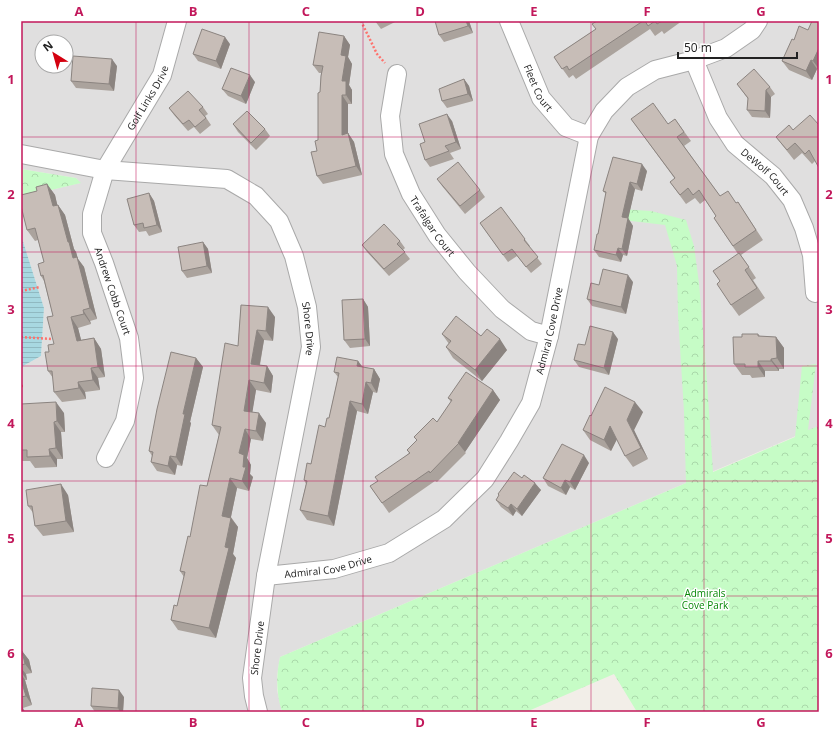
<svg xmlns="http://www.w3.org/2000/svg" width="840" height="733" font-family="'Open Sans',sans-serif">
  <style>
    .residential { fill: #e0dfdf; fill-rule: evenodd }
    .park { fill: url(#park-crowns) }
    .water { fill: url(#water-rules) }
    .lines { fill: none; stroke-linecap: round; stroke-linejoin: round }
    .street-casing { stroke: #a9a9a9; stroke-width: 20 }
    .path { stroke: #fe726d; stroke-width: 2.5; stroke-dasharray: 2 2; stroke-linecap: butt }
    .street { stroke: #fff; stroke-width: 18 }
    .wall { fill: #aba39d }
    .shaded-wall { fill: #8b8480 }
    .building { fill: #c7bdb7; stroke: #8b8480 }
    .grid { fill: none; stroke: #c2185b; stroke-width: 1; stroke-opacity: 0.55 }
    .labels { text-anchor: middle; dominant-baseline: central; stroke-width: 3; stroke-linejoin: round; paint-order: stroke }
    .street-label { font-size: 10px; fill: #222; stroke: #fff }
    .park-label { font-size: 10px; fill: #088809; stroke: #fff }
    .neatline { fill: none; stroke: #c2185b; stroke-width: 1.5 }
    .grid-label { font-size: 13px; text-anchor: middle; font-weight: bold; fill: #c2185b }
  </style>
  <defs>
    <pattern id="park-crowns" width="20" height="18" patternUnits="userSpaceOnUse"><rect width="20" height="18" fill="#c6fcc6"/><path d="M2 6a3 3 0 1 1 6 0M12 15a3 3 0 1 1 6 0" fill="none" stroke="#aad8aa"/></pattern>
    <pattern id="water-rules" width="6" height="5" patternUnits="userSpaceOnUse"><rect width="6" height="5" fill="#a8d8e1"/><path d="M0 2.5h6" fill="none" stroke="#90b9c1"/></pattern>
  </defs>
  <rect width="100%" height="100%" fill="#f2eee8"/>
  <path class="residential" d="M21 21H819V426L280 657 277 676V690L282 712H21V371L23 366 41 356 44 308 21 235V197L80 183 76 178 21 169ZM42 42H66V66H42Z"/>
  <path class="park" d="M21 169 76 178 81 183 21 197Z
    M606 208 651 211 686 220 694 246 699 283 706 367 713 472 795 437 802 366 816 364 808 430 819 426V712H637L614 674 526 712H282C276 693 276 676 280 657L686 483 684 412 678 315 677 266 665 225 606 218Z"/>
  <path class="water" d="M21 235 44 308 41 356 23 366 21 371Z"/>
  <g class="lines">
    <defs>
      <g id="street">
        <path id="s1" d="M509 21 541 98 566 127 589 136"/>
        <path id="s2" d="M694 60 718 118 735 144 773 176 792 200 804 228 812 255 815 293"/>
        <path id="s3" d="M397 74 390 116 394 154 411 194 437 235 467 272 502 309 531 331 549 336"/>
        <path id="s4" d="M21 154 105 170 227 179 256 196 279 221 294 256 307 307 311 347 266 576 252 678 254 696 258 712"/>
        <path id="s5" d="M106 458 125 421 134 378 129 338 104 263 92 233V214L105 170 162 75 177 21"/>
        <path id="s6" d="M266 576 334 569 389 553 444 519 485 479 509 441 531 403 549 336 589 136 604 111 627 87 655 70 694 60 726 48 752 30 758 21"/>
      </g>
    </defs>
    <use href="#street" class="street-casing"/>
    <path class="path" d="M361 21 377 54 385 63
      M21 228H22
      M21 291 40 287
      M21 337 51 339
      M21 386H25"/>
    <use href="#street" class="street"/>
  </g>
  <path class="wall" d="M375 21H397L381 29Z
    M469 21 473 33 444 42 439 35Z
    M597 21H682L664 34 662 31 655 36 650 29 576 79 573 75 569 78 554 57 596 29Z
    M819 21V70L817 69 812 80 789 70 782 61 794 40 808 30Z
    M344 36 350 45 348 57 352 64 349 85 352 90V104H348V133L354 142 362 175 323 184 317 176V151L318 140 321 73H319L313 65Z
    M230 44 221 69 198 61 193 54Z
    M117 66 114 91 76 88 71 81Z
    M464 79 469 86 473 101 447 108 442 101Z
    M255 82 246 104 228 96 222 89Z
    M737 84 770 87 775 94 771 97 770 118 752 117 747 110 748 99Z
    M203 107 208 114 205 116 211 125 200 134 194 127 188 131 174 115 169 108Z
    M631 119 668 124 675 119 691 141 684 146 720 196 736 203 738 202 763 240 741 255 756 278 753 280 765 298 739 316 731 305 720 281 738 254 714 218 716 216 705 200 700 204 695 198 686 204 670 182 675 179Z
    M452 121 461 149 450 153 454 159 430 167 425 160V142Z
    M233 124 265 129 270 136 256 150 238 132Z
    M819 125 815 161 812 164 802 153 794 160 783 146 776 137 793 130Z
    M647 171 642 191 635 189 628 218 633 226 627 256 623 255 621 262 599 257 594 250 598 234 606 194 603 191Z
    M437 179 480 190 485 197 465 214 442 186Z
    M47 184 55 195 57 205H58L65 215 74 249 76 252 78 259 84 267 97 319 90 321 91 324 78 328 81 340 94 338 101 349 105 377 98 378 100 390 85 392 86 399 62 402 54 392 53 378 48 371 49 352 54 344 53 316 44 281 41 276 44 262 38 240 35 241 27 230 37 191Z
    M149 193 154 201 162 232 149 236 146 231 139 232 134 225Z
    M501 207 530 246 529 247 542 264 531 273 517 256 508 262 480 223Z
    M400 241 405 248 403 250 410 259 389 276 367 252 362 245Z
    M203 242 208 249 212 273 187 278 182 271Z
    M633 282 626 314 592 306 587 299 599 285Z
    M363 299 368 307 370 346 350 348 344 340Z
    M241 305 275 317 273 341 264 340 260 365 267 366 273 376 271 393 256 390 252 412 266 423 263 441 251 439 247 458 251 465 250 474 253 477 249 491 237 488 231 517 238 527 233 554 236 558 216 638 178 630 171 620 177 606 184 577 180 571 207 486 219 435 212 425 238 346Z
    M442 334 481 336 507 350 482 381 453 358 446 347 449 344Z
    M758 334 760 336 776 337 784 348V369H779V371H765V377L752 378 750 375H742L734 364 742 337Z
    M618 339 609 375 579 367 574 360 585 345Z
    M196 358 203 367 190 422 191 423 182 466 177 465 175 475 157 471 151 462 152 456 149 451Z
    M358 361 363 367 374 369 380 379 377 393 373 392 368 414 357 411 334 526 307 520 300 510 306 484 304 480 329 418 338 377 334 372Z
    M493 390 500 400 465 452 466 453 437 482 435 481 389 513 370 486 378 481 409 453 407 450 417 440 414 437 437 422 451 402 448 398Z
    M21 404 64 413 65 432H61L63 459H57V467L35 468 30 461H22L21 459Z
    M643 412 634 430 648 459 633 467 625 456 617 439 611 451 590 440 583 430 591 416Z
    M589 463 575 490 570 487 566 495 548 486 543 478Z
    M522 478 541 490 522 516 516 511 513 516 501 507 496 500 499 496 498 494Z
    M68 495 74 532 43 536 35 526 34 514 28 506Z
    M21 651H22L29 660 32 673 26 674 27 680H25L32 705 23 708 21 712Z
    M124 697 123 712H95L91 706Z"/>
  <path class="shaded-wall" d="M466 21H469L473 33 468 26Z
    M344 36 350 45 348 57 352 64 349 85 352 90V104L346 95 342 81 341 55Z
    M225 37 230 44 221 69 216 61Z
    M819 48V69L813 61Z
    M112 59 117 66 114 91 109 84Z
    M811 60 817 69 812 80 806 71Z
    M250 75 255 82 246 104 241 96Z
    M464 79 469 86 473 101 468 94Z
    M766 90 771 97 770 118 765 111Z
    M342 95 348 104V133L354 142 362 175 356 166 342 135Z
    M447 114 452 121 461 149 456 142Z
    M642 164 647 171 642 191 637 184Z
    M630 182 635 189 627 224 622 217Z
    M47 184 55 195 60 216 53 206Z
    M149 193 154 201 162 232 157 225Z
    M58 205 65 215 74 249 76 252 78 259 84 267 97 319 90 308 68 242Z
    M628 218 633 226 627 256 622 249Z
    M203 242 208 249 212 273 207 266Z
    M618 248 623 255 621 262 616 255Z
    M628 275 633 282 626 314 621 307Z
    M363 299 368 307 370 346 365 339Z
    M268 307 275 317 273 341 266 331Z
    M83 310 90 321 91 324 84 314Z
    M71 317 78 328 84 351 77 341Z
    M257 330 264 340 258 374 251 364Z
    M613 332 618 339 609 375 604 368Z
    M776 337 784 348V369L777 358Z
    M94 338 101 349 105 377 98 367Z
    M500 339 507 350 482 381 475 370Z
    M196 358 203 367 190 422 191 423 182 466 176 457 183 414Z
    M771 359 779 369V371L771 361Z
    M358 361 365 371 357 366Z
    M758 361 765 371V377L758 367Z
    M267 366 273 376 271 393 264 383Z
    M91 368 98 378 100 390 93 380Z
    M374 369 380 379 377 393 371 383Z
    M249 380 256 390 251 421 244 411Z
    M78 382 85 392 86 399 79 388Z
    M366 382 373 392 368 414 362 404Z
    M493 390 500 400 465 452 458 443Z
    M350 401 357 411 334 526 328 516Z
    M56 402 64 413 65 432 57 421Z
    M635 402 643 412 634 430 648 459 641 448 627 420Z
    M259 413 266 423 263 441 256 431Z
    M54 422 61 432 63 459 56 448Z
    M610 426 618 437 611 451 604 440Z
    M245 429 251 439 247 458 251 465 250 474 253 477 249 491 242 481 239 453Z
    M49 449 57 459V467L50 456Z
    M584 455 589 463 575 490 570 482Z
    M170 456 177 465 175 475 168 466Z
    M230 478 237 488 229 526 222 516Z
    M565 480 570 487 566 495 561 488Z
    M535 483 541 490 522 516 517 509Z
    M61 484 68 495 74 532 66 521Z
    M511 504 516 511 513 516 508 508Z
    M231 518 238 527 233 554 236 558 216 638 209 628Z
    M22 651 29 660 32 673 25 664Z
    M21 668 26 674 27 680 21 672Z
    M21 674 25 680 32 705 26 696 21 680Z
    M119 690 124 697 123 712H120L118 708Z
    M21 704 25 712H21Z"/>
  <path class="building" d="M435 21H466L468 26 439 35Z
    M597 21H643L569 70 567 66 562 69 554 57 596 29 592 24Z
    M645 21H662L657 24 655 21 648 26Z
    M812 21H819V48L813 61 811 60 806 71 782 61 792 39 794 40 799 26 808 30Z
    M202 29 225 37 216 61 193 54Z
    M319 32 344 36 341 55 346 56 342 81H346V95H342V135L348 133 356 166 317 176 311 152 317 151 315 141 318 140V93L320 92 321 76 323 66 313 65Z
    M73 56 112 59 109 84 71 81Z
    M231 68 250 75 241 96 222 89Z
    M754 69 770 87 766 90 765 111 747 110 748 98 737 84Z
    M464 79 468 94 442 101 439 89Z
    M188 91 203 107 199 110 206 118 195 127 189 120 183 124 169 108Z
    M653 103 668 124 675 119 684 132 677 137 720 196 728 191 736 203 738 202 756 230 733 246 714 218 716 216 699 190 693 195 688 188 680 195 670 182 675 178 631 119Z
    M247 111 265 129 251 143 233 124Z
    M447 114 456 142 445 146 449 151 425 160 420 144 425 142 419 124Z
    M810 115 819 125V168L809 150 805 154 795 143 787 150 776 137 789 125 793 130Z
    M613 157 642 164 637 184 630 182 622 217 628 218 622 249 618 248 616 255 594 250 597 234H598L606 192 603 191Z
    M458 162 480 190 460 206 437 179Z
    M47 184 53 206 58 205 68 242H69L73 258 77 257 90 308 83 310 84 314 71 317 77 341 94 338 98 367 91 368 93 380 78 382 79 388 54 392 52 371H48L45 352H49L48 345 54 344 47 317 53 316 43 275 41 276 38 264 44 262 35 228 27 230 21 206V195L37 191 36 187Z
    M149 193 157 225 144 228 143 223 134 225 127 199Z
    M501 207 525 239 524 240 538 257 526 267 512 249 503 255 480 223Z
    M384 224 400 241 397 244 405 252 384 269 362 245Z
    M203 242 207 266 182 271 178 247Z
    M739 253 749 267 745 270 757 288 731 305 717 284 720 281 713 271Z
    M603 269 628 275 621 307 587 299 591 283 599 285Z
    M363 299 365 339 344 340 342 300Z
    M241 305 268 307 266 331 257 330 251 364 267 366 264 383 249 380 244 411 259 413 256 431 245 429 239 453 244 455 243 467H246L242 481 230 478 222 516 231 518 225 547 229 548 209 628 171 620 174 605 177 606 185 572 180 571 188 536 190 537 200 485 207 486 221 427 212 425 225 343 238 346Z
    M456 316 481 336 487 329 500 339 475 370 446 347 451 341 442 334Z
    M590 326 613 332 604 368 574 360 578 344 585 345Z
    M742 334H758V336L776 337 777 358 771 359V361H758V367H745V364H734L733 337H742Z
    M171 352 196 358 183 414H185L176 457 170 456 168 466 151 462 153 452 149 451 157 409Z
    M337 357 358 361 357 366 374 369 371 383 366 382 362 404 350 401 328 516 300 510 307 481 304 480 307 463 311 464 319 425 325 427 327 418H329L339 373 334 372Z
    M466 372 493 390 458 443H459L430 473 429 471 382 503 370 486 378 481 375 477 410 453 407 450 417 440 414 437 433 418 437 422 452 400 448 398Z
    M605 387 635 402 627 420 641 448 625 456 610 426 604 440 583 430 590 415 591 416Z
    M56 402 57 421 54 422 56 448 49 449 50 456 27 457V450H21V404Z
    M562 444 584 455 570 482 565 480 561 488 543 478Z
    M514 472 522 478 524 475 535 483 517 509 511 504 508 508 496 500 499 495 498 494Z
    M61 484 66 521 35 526 32 506H28L26 490Z
    M21 651H22L25 664 21 665Z
    M21 680 26 696 21 697Z
    M92 688 119 690 118 708 91 706Z"/>
  <path class="grid" d="M136 21V712M249 21V712M363 21V712M477 21V712M591 21V712M704 21V712M21 137H819M21 252H819M21 366H819M21 481H819M21 596H819"/>
  <g class="labels">
    <g class="street-label">
      <text stroke="none"><textPath href="#s1" startOffset="73">Fleet Court</textPath></text>
      <text stroke="none"><textPath href="#s5" startOffset="386">Golf Links Drive</textPath></text>
      <text stroke="none"><textPath href="#s2" startOffset="135">DeWolf Court</textPath></text>
      <text stroke="none"><textPath href="#s3" startOffset="163">Trafalgar Court</textPath></text>
      <text transform="translate(113 291) rotate(71)">Andrew Cobb Court</text>
      <text stroke="none"><textPath href="#s4" startOffset="388">Shore Drive</textPath></text>
      <text stroke="none"><textPath href="#s6" startOffset="411">Admiral Cove Drive</textPath></text>
      <text stroke="none"><textPath href="#s6" startOffset="63">Admiral Cove Drive</textPath></text>
      <text transform="translate(257 648) rotate(-83)">Shore Drive</text>
    </g>
    <g class="park-label">
      <text x="705" y="593">Admirals<tspan x="705" dy="12">Cove Park</tspan></text>
    </g>
  </g>
  <rect width="840" height="733" fill="none" stroke="#ffffff" stroke-width="44"/>
  <g transform="translate(54 54) rotate(323)"><circle r="19" fill="#ffffff" stroke="#a7a7a7"/>
  <path d="M0-3L7 15L0 10L-7 15Z" fill="#d4000f"/>
  <text y="-6" font-size="11" font-weight="bold" text-anchor="middle" fill="#222222">N</text>
  </g>
  <path d="M678 52v6h119v-6" fill="none" stroke="#222222" stroke-width="2"/>
  <text x="684" y="52" font-size="12" fill="#222222" stroke="#ffffff" stroke-width="3" paint-order="stroke">50 m</text>
  <rect x="22" y="22" width="796" height="689" class="neatline"/>
  <g class="grid-label">
    <text x="79" y="16">A</text>
    <text x="193" y="16">B</text>
    <text x="306" y="16">C</text>
    <text x="420" y="16">D</text>
    <text x="534" y="16">E</text>
    <text x="647" y="16">F</text>
    <text x="761" y="16">G</text>
    <text x="11" y="84">1</text>
    <text x="829" y="84">1</text>
    <text x="11" y="199">2</text>
    <text x="829" y="199">2</text>
    <text x="11" y="314">3</text>
    <text x="829" y="314">3</text>
    <text x="11" y="428">4</text>
    <text x="829" y="428">4</text>
    <text x="11" y="543">5</text>
    <text x="829" y="543">5</text>
    <text x="11" y="658">6</text>
    <text x="829" y="658">6</text>
    <text x="79" y="727">A</text>
    <text x="193" y="727">B</text>
    <text x="306" y="727">C</text>
    <text x="420" y="727">D</text>
    <text x="534" y="727">E</text>
    <text x="647" y="727">F</text>
    <text x="761" y="727">G</text>
  </g>
</svg>
